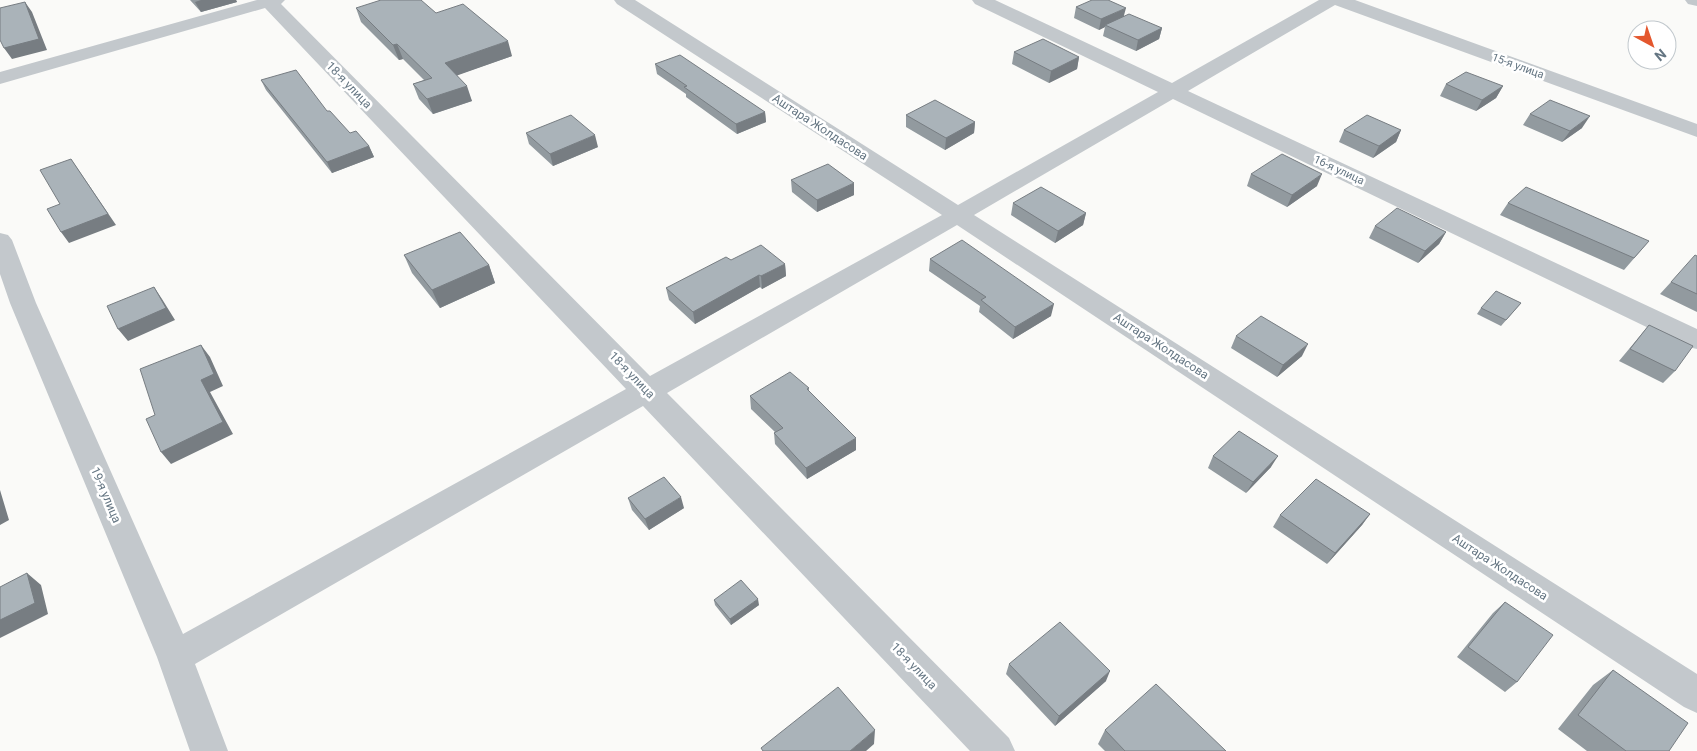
<svg xmlns="http://www.w3.org/2000/svg" width="1697" height="751" font-family="Roboto,sans-serif">
  <style>
    .lines { fill: none; stroke-linecap: round; stroke-linejoin: round }
    .minor { fill: #c3c8cc; fill-rule: evenodd }
    .wall { fill: #929a9f }
    .shaded-wall { fill: #777d82 }
    .building { fill: #aab3b9; stroke: #777d82 }
    .labels { text-anchor: middle; dominant-baseline: central; stroke-width: 5; stroke-linejoin: round; paint-order: stroke }
    .far-street-label { font-size: 11px; fill: #657683; stroke: #fff }
    .street-label { font-size: 12px; fill: #657683; stroke: #fff }
  </style>
  <rect width="100%" height="100%" fill="#fafaf8"/>
  <g class="lines">
    <path class="minor" d="M257 0H285L281 4 650 376 942 215 617 4 614 0H635L958 205 1158 92 975 4 972 0H995L1172 83 1319 0H1355L1697 124V137L1335 5 1188 91 1697 329V349L1688 347 1173 99 974 215 1697 674V713L1684 707 957 225 667 393 1009 738 1015 751H970L643 406 195 664 228 751H190L157 657 10 303 0 274V233L8 235 12 240 36 303 183 634 626 389 265 8 0 84V72Z
      M1685 0H1697V6L1688 4Z"/>
  </g>
  <path class="wall" d="M190 0H236L237 2 201 12Z
    M1076 7 1124 16 1162 28 1159 39 1136 51 1103 36 1105 27 1099 30 1074 18Z
    M356 8 436 13 512 56 457 75 472 101 433 114 419 99 413 84 424 80 403 59 399 60 361 22Z
    M1014 52 1079 57 1077 69 1049 83 1012 64Z
    M655 64 765 112 766 122 737 134 686 97V94L657 74Z
    M261 80 350 133 369 146 374 157 332 173 266 90Z
    M1446 84 1503 86 1496 98 1476 111 1440 96Z
    M1530 114 1582 128 1562 142 1523 125Z
    M906 115 975 122 974 133 945 150 906 127Z
    M1344 130H1401L1396 142 1373 158 1339 142Z
    M526 133 598 147 553 166 529 144Z
    M1251 174 1317 186 1287 207 1247 186Z
    M791 180 854 195 817 212 792 192Z
    M1013 203 1086 213 1083 225 1055 243 1011 215Z
    M1508 203 1649 241 1624 270 1500 215Z
    M1375 226 1446 232 1439 244 1418 263 1369 238Z
    M404 255 489 265 495 283 440 308 412 273Z
    M1697 256V312L1660 294 1671 282Z
    M930 259 1051 316 1013 339 979 312 980 306 929 271Z
    M731 260 785 264 786 276 762 289 760 287 695 324 669 300 666 288Z
    M1521 303 1501 326 1477 314 1481 308Z
    M1649 325 1675 371 1663 383 1619 361Z
    M1236 336 1302 356 1277 377 1231 348Z
    M809 388V391L856 450 807 479 775 444 774 433 775 432 751 409 750 396Z
    M1213 456 1271 467 1246 493 1208 468Z
    M628 498 684 508 649 530 632 510Z
    M1370 514 1362 525 1327 564 1273 527 1280 515Z
    M714 600 759 605 731 625 715 605Z
    M1505 602 1517 682 1505 692 1457 657 1493 613Z
    M1009 664 1106 681 1055 726 1006 674Z
    M1613 670 1669 751H1587L1558 729 1593 685Z
    M1105 730 1226 751H1105L1098 744Z"/>
  <path class="shaded-wall" d="M201 0H236L237 2 201 12 195 2Z
    M25 2 32 12 47 50 12 59 4 48Z
    M1126 8 1123 19 1105 25V27L1099 30 1101 19Z
    M1162 28 1159 39 1136 51 1138 40Z
    M508 41 512 56 450 78 445 63Z
    M397 44 403 59 399 60 393 45Z
    M1079 57 1077 69 1049 83 1051 71Z
    M467 86 472 101 433 114 427 99Z
    M1503 86 1496 98 1476 111 1482 100Z
    M765 112 766 122 737 134 736 124Z
    M1590 116 1582 128 1562 142 1570 131Z
    M975 122 974 133 945 150 946 138Z
    M1401 130 1396 142 1373 158 1379 146Z
    M595 135 598 147 553 166 550 154Z
    M369 146 374 157 332 173 327 162Z
    M71 159 116 225 69 243 61 232Z
    M1322 174 1317 186 1287 207 1292 195Z
    M854 183V195L817 212V200Z
    M1086 213 1083 225 1055 243 1058 231Z
    M1446 232 1439 244 1418 263 1425 251Z
    M785 264 786 276 762 289 761 276Z
    M489 265 495 283 440 308 432 290Z
    M759 275 760 287 695 324 693 312Z
    M154 287 162 299 175 320 128 341 118 329Z
    M1054 304 1051 316 1013 339 1015 327Z
    M1308 344 1302 356 1277 377 1283 365Z
    M201 345 210 357 223 386 210 392 233 434 171 464 161 452 201 380Z
    M856 438V450L807 479 806 468Z
    M1278 456 1271 467 1246 493 1253 482Z
    M0 490 9 520 0 525Z
    M681 497 684 508 649 530 645 519Z
    M1370 514 1362 525 1327 564 1335 553Z
    M27 573 41 585 48 614 0 638V620Z
    M758 599 759 605 731 625 730 619Z
    M1110 671 1106 681 1055 726 1059 716Z
    M875 730 874 744 866 751H850Z"/>
  <path class="building" d="M381 0H421L436 13 463 4 508 41 445 63 467 86 427 99 413 84 432 78 397 44 393 45 356 8Z
    M1092 0H1108L1126 8 1101 19 1076 7Z
    M25 2 39 39 4 48 0 40V8Z
    M1129 14 1162 28 1138 40 1105 25Z
    M1043 39 1079 57 1051 71 1014 52Z
    M680 55 765 112 736 124 684 87 687 86 655 64Z
    M296 70 327 111H330L350 133 356 131 369 146 327 162 261 80Z
    M1466 72 1503 86 1482 100 1446 84Z
    M935 100 975 122 946 138 906 115Z
    M1550 100 1590 116 1570 131 1530 114Z
    M571 115 595 135 550 154 526 133Z
    M1367 115 1401 130 1379 146 1344 130Z
    M1282 154 1322 174 1292 195 1251 174Z
    M71 159 108 214 61 232 47 209 60 204 40 170Z
    M828 164 854 183 817 200 791 180Z
    M1041 187 1086 213 1058 231 1013 203Z
    M1526 187 1649 241 1634 258 1508 203Z
    M1397 208 1446 232 1425 251 1375 226Z
    M460 232 489 265 432 290 404 255Z
    M962 240 1054 304 1015 327 981 300 986 297 930 259Z
    M761 245 785 264 761 276 759 275 693 312 666 288 726 257 731 260Z
    M1695 255 1697 256V294L1671 282Z
    M154 287 166 308 118 329 107 306Z
    M1496 291 1521 303 1506 320 1481 308Z
    M1261 316 1308 344 1283 365 1236 336Z
    M1649 325 1693 346 1675 371 1630 349Z
    M201 345 214 374 201 380 223 422 161 452 146 419 155 415 140 369Z
    M790 372 809 388 807 389 856 438 806 468 774 433 783 428 750 396Z
    M1239 431 1278 456 1253 482 1213 456Z
    M664 477 681 497 645 519 628 498Z
    M1316 479 1370 514 1335 553 1280 515Z
    M27 573 35 603 0 620V587Z
    M741 580 758 599 730 619 714 600Z
    M1505 602 1553 635 1517 682 1468 647Z
    M1060 622 1110 671 1059 716 1009 664Z
    M1613 670 1688 723 1669 751H1626L1578 715Z
    M1156 684 1226 751H1125L1105 730Z
    M838 687 875 730 850 751H763L761 748Z"/>
  <g class="labels">
    <g class="far-street-label">
      <text transform="translate(1518 66) rotate(20)">15-я улица</text>
      <text transform="translate(1339 170) rotate(25)">16-я улица</text>
    </g>
    <g class="street-label">
      <text transform="translate(349 85) rotate(46)">18-я улица</text>
      <text transform="translate(820 127) rotate(33)">Аштара Жолдасова</text>
      <text transform="translate(1161 346) rotate(33)">Аштара Жолдасова</text>
      <text transform="translate(632 375) rotate(46)">18-я улица</text>
      <text transform="translate(106 495) rotate(67)">19-я улица</text>
      <text transform="translate(1500 567) rotate(33)">Аштара Жолдасова</text>
      <text transform="translate(914 666) rotate(46)">18-я улица</text>
    </g>
  </g>
  <g transform="translate(1652 45) rotate(140)"><circle r="24" fill="#ffffff" stroke="#c1c8cd"/>
  <path d="M0-4L9 19L0 12L-9 19Z" fill="#e4572e"/>
  <text y="-8" font-size="14" font-weight="bold" text-anchor="middle" fill="#657683">N</text>
  </g>
</svg>
